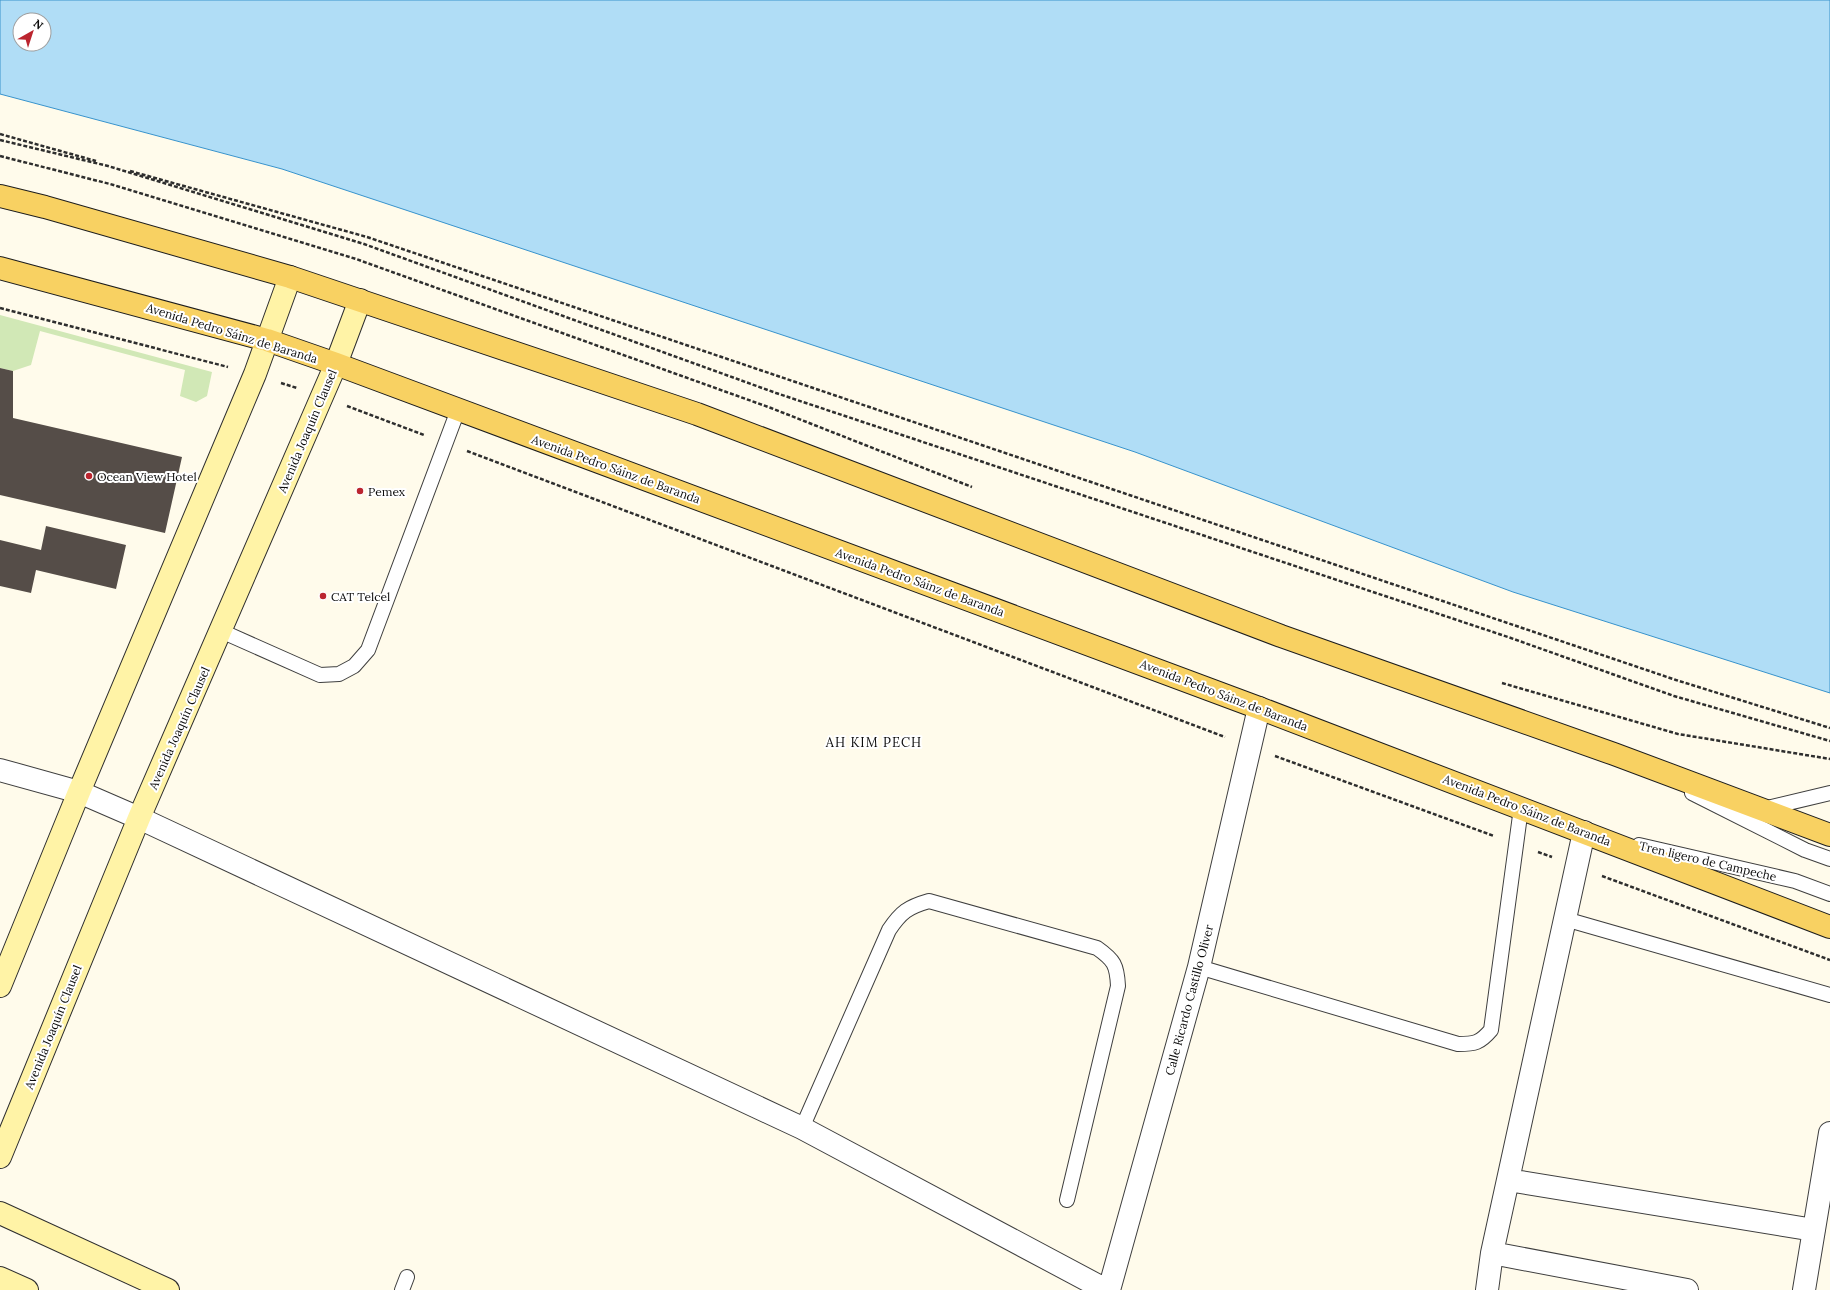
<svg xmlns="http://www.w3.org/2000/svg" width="1830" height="1290" font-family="Lora,serif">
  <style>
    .green { fill: #d1e8b6 }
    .water { fill: #b0ddf6; stroke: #3893cc; fill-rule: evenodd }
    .building { fill: #554d48 }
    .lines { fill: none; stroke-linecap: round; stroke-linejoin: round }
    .lane-casing { stroke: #3f3f3f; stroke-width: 16 }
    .street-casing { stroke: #3f3f3f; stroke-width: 24 }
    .secondary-casing { stroke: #2e2e2e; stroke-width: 24 }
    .primary-casing { stroke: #1d1d1d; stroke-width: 24 }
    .path { stroke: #2e2e2e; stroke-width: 2.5; stroke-dasharray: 4 2; stroke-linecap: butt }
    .lane { stroke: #fff; stroke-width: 14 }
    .street { stroke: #fff; stroke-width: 22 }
    .secondary { stroke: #fff3a6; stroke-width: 22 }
    .primary { stroke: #f8d162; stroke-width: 22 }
    .poi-dot { fill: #bb252f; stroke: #fff; stroke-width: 1.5 }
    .labels { text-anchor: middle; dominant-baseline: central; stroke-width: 4; stroke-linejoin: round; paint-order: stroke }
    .street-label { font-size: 12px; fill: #0c0c0c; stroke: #fff }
    .poi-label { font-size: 12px; fill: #0c0c0c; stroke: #fff; text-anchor: start }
    .neighbourhood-label { font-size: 13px; letter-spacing: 1px; fill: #0c0c0c; stroke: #fff }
  </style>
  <rect width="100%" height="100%" fill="#fffbeb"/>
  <path class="green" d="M0 315 212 372 207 396 196 402 180 396 185 370 40 331 31 365 13 371 0 368Z"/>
  <path class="water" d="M0 0H1830V693L1513 592 1135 452 282 169 0 94ZM20 20H44V44H20Z"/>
  <path class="building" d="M0 368 13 371V418L182 457 165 533 0 495Z
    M46 526 126 545 116 589 36 570 31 593 0 586V540L41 550Z"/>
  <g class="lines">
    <defs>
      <path id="lane" d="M221 631 320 675 339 674 354 666 368 650 458 410
        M1692 793 1805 850 1830 859
        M1763 809 1830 793
        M1639 845 1795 881 1830 894
        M1565 919 1830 995
        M1199 967 1458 1044C1475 1044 1480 1043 1491 1030L1521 808
        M802 1128 889 930C901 912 908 907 929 901L1097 948C1114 960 1117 965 1118 986L1067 1200
        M402 1290 407 1277"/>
      <path id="street" d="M0 770 79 792 139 818 802 1128 1106 1290
        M1508 1180 1814 1230
        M1492 1253 1687 1290
        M1109 1290 1199 967 1259 708
        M1487 1290 1492 1253 1584 832
        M1804 1290 1830 1133"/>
      <path id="secondary" d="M0 986 79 792 255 374 290 277
        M0 1157 139 818 336 364 360 300
        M0 1213 168 1290
        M0 1278 27 1290"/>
      <path id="primary" d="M0 196 45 207 290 277 697 414 1281 636 1614 754 1830 835
        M0 268 267 340 336 364 1259 708 1830 927"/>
    </defs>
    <use href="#lane" class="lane-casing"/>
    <use href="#street" class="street-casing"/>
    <use href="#secondary" class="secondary-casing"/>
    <use href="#primary" class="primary-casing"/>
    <path class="path" d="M0 134 96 161
      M0 140 108 166 364 244 776 393 1508 637 1674 696 1830 741
      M0 156 110 184 356 259 771 408 972 487
      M130 171 367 237 1676 680 1830 728
      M0 308 228 367
      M281 383 297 388
      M347 406 424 435
      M467 451 1225 737
      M1502 683 1678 734 1830 759
      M1275 756 1494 836
      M1538 852 1552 857
      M1602 876 1830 960"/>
    <use href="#lane" class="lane"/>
    <use href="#street" class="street"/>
    <use href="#secondary" class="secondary"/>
    <use href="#primary" class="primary"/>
  </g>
  <g class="poi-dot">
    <circle cx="89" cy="476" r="4"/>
    <circle cx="360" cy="491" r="4"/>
    <circle cx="323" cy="596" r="4"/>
  </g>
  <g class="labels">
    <g class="street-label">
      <text transform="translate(232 333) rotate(17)">Avenida Pedro Sáinz de Baranda</text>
      <text transform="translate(307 431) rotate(-67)">Avenida Joaquín Clausel</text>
      <text transform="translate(616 469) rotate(20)">Avenida Pedro Sáinz de Baranda</text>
      <text transform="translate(920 582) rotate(20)">Avenida Pedro Sáinz de Baranda</text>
      <text transform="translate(1224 695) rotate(21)">Avenida Pedro Sáinz de Baranda</text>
      <text transform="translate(179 728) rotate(-66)">Avenida Joaquín Clausel</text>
      <text transform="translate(1527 810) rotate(21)">Avenida Pedro Sáinz de Baranda</text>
      <text transform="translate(1708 861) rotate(13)">Tren ligero de Campeche</text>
      <text transform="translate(1189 1000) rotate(-75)">Calle Ricardo Castillo Oliver</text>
      <text transform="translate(53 1027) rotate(-68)">Avenida Joaquín Clausel</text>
    </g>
    <g class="poi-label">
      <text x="97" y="476">Ocean View Hotel</text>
      <text x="368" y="491">Pemex</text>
      <text x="331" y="596">CAT Telcel</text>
    </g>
    <g class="neighbourhood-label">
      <text x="874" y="742">AH KIM PECH</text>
    </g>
  </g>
  <g transform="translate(32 32) rotate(39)"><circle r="19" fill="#ffffff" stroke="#9e9e9e"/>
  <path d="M0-3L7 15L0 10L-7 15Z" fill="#bb252f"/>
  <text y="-6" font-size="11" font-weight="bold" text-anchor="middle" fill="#0c0c0c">N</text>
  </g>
</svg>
